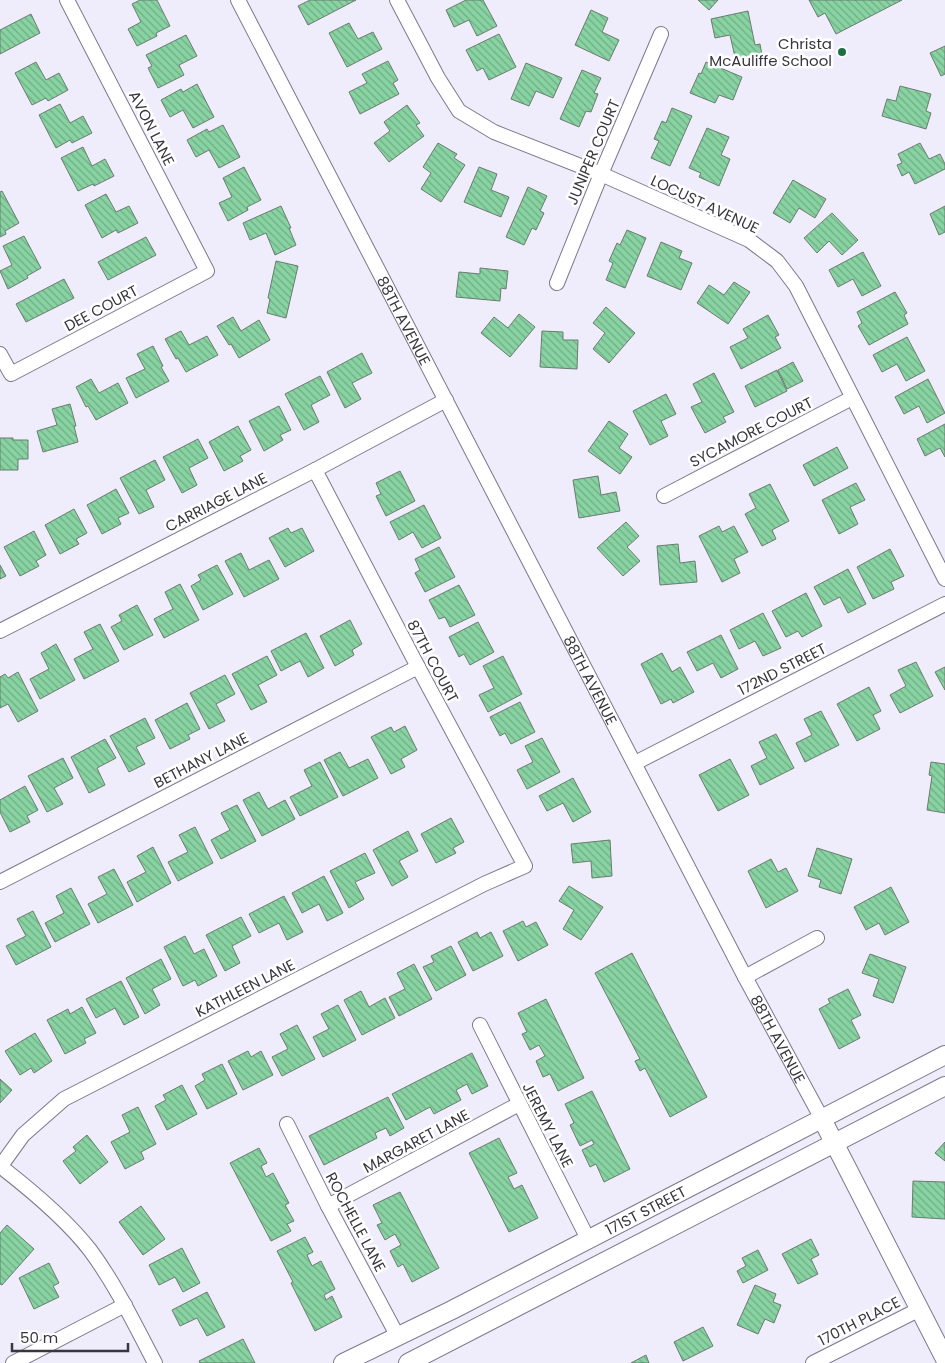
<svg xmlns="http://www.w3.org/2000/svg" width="945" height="1363" font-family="Poppins,sans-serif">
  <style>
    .building { fill: url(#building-back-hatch); stroke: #6b7b70 }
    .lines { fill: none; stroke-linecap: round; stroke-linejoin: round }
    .minor-casing { stroke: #7c798a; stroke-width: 16 }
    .tertiary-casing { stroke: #7c798a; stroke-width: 20 }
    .minor { stroke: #fff; stroke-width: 14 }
    .tertiary { stroke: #fff; stroke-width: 18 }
    .poi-dot { fill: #1a7042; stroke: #fff; stroke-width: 2 }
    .labels { text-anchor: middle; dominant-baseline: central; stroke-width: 5; stroke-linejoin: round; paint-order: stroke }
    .poi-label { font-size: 15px; fill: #38363e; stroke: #fff; text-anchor: end }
    .street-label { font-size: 15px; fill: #38363e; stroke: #fff }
  </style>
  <defs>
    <pattern id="building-back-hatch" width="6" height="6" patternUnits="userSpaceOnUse" patternTransform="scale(1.25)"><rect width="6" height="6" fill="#88d3a2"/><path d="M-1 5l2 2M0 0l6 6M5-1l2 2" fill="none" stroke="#70ac85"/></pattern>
  </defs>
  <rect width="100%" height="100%" fill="#efedfc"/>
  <path class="building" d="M140 0H157L170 26 156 33 157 36 137 46 128 29 141 22 132 4Z
    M310 0H356L308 25 298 6Z
    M466 0H483L497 26 477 36 469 20 454 27 446 10Z
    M698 0H718L709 10Z
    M809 0H902L836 34 825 13 818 17Z
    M591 10 608 18 602 32 619 40 609 61 575 45Z
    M748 11 755 45 760 44 763 61 737 66 730 35 715 38 711 19Z
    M31 14 40 33 0 54V30Z
    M349 23 358 39 373 32 382 49 347 67 329 33Z
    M499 34 516 67 489 80 483 68 477 71 466 50Z
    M186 35 197 56 179 65 184 75 158 88 148 68 152 66 146 55Z
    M945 46V74L941 76 930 53Z
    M388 61 398 80 393 83 399 94 360 114 349 92 367 83 362 74Z
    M36 62 46 80 59 73 68 90 48 101 46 98 32 105 15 73Z
    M706 62 742 77 733 100 719 95 715 103 690 93 699 73 701 74Z
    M526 63 562 78 553 98 536 91 529 106 511 99Z
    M582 70 601 78 594 93 598 94 591 112 586 111 579 127 560 119Z
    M197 84 214 117 193 128 183 110 170 117 161 100 181 89 183 92Z
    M900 86 931 94 926 111 931 113 926 129 882 116 887 99 896 101Z
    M60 104 70 123 83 116 92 133 72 143 70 140 56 148 39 115Z
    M407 105 420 123 416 125 424 136 389 162 374 143 390 131 384 122Z
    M672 108 692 116 670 166 651 158 659 141 654 139 662 121 666 123Z
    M223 125 240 157 219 168 209 150 196 157 187 140 207 129 209 132Z
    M707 128 729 137 721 155 730 159 719 186 699 177 701 173 689 168Z
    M438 143 457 154 454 158 465 165 441 202 421 189 431 173 423 167Z
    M920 143 929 159 940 154 945 164V169L915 184 909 172 902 176 897 165 902 163 898 154Z
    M83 147 92 166 105 159 114 176 94 186 93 184 78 191 61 158Z
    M244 167 261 200 247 207 248 210 228 221 219 203 232 197 223 178Z
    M479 167 497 174 491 190 509 197 501 217 464 202Z
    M793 180 826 199 815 218 799 208 790 223 773 213Z
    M528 187 547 196 540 211 544 213 536 230 532 228 524 245 506 237Z
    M2 191 19 223 5 231 6 234 0 237V192Z
    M106 194 116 212 129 206 138 223 118 233 116 230 102 238 85 205Z
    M281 206 291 228H289L296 245 275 255 266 233 250 240 243 223Z
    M945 206V232L939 235 930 214Z
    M832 213 858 240 842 255 829 241 817 253 804 238Z
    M627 230 646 238 625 288 606 280 613 263 609 261 617 243 620 245Z
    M24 236 41 268 27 276 28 278 8 289 0 271 12 265 3 246Z
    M146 237 156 255 108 280 98 262Z
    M661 242 682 251 679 258 692 263 681 290 647 276Z
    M863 252 881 286 862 296 853 279 838 287 829 270Z
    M276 261 298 266 286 318 267 313 270 299 268 298Z
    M480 268 508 271 506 289 501 288 500 301 456 297 459 272 480 274Z
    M64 279 74 298 26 322 16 304Z
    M734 282 750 292 728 324 697 303 709 285 724 295Z
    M895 292 907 313 904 315 908 324 869 345 858 326 862 323 857 312Z
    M606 307 635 333 609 363 593 349 605 333 593 323Z
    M519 314 535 327 510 357 481 333 494 317 508 328Z
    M768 315 779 335 775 337 781 348 741 369 730 347 748 338 743 329Z
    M233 317 241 331 259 320 270 340 239 358 231 344 229 345 217 326Z
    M181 331 189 345 207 336 218 355 186 372 178 358 176 359 165 339Z
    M542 331 563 332V340H578L577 369 540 367Z
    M907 337 925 371 906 381 897 364 882 372 873 355Z
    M153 346 163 366 161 367 169 381 136 398 126 378 145 369 137 354Z
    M362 353 372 373 352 383 361 399 345 408 327 372Z
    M793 362 803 381 787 389 778 370Z
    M777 370 787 391 755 407 745 386Z
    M714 373 734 412 723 417 726 422 705 433 691 407 702 402 693 384Z
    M320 376 330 395 311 405 319 422 304 430 285 394Z
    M91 379 99 393 118 383 128 403 96 420 88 406 86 407 76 387Z
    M928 379 945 413 927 423 919 406 904 414 895 397Z
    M666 394 676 414 661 421 668 436 650 445 633 411Z
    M70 404 76 426H74L78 442 43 452 37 431 57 425 52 409Z
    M279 406 291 430 280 435 283 440 264 451 249 421Z
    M609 421 628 434 619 448 632 457 620 474 588 451Z
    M945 424V457L940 448 925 456 917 439Z
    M238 426 251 450 240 456 243 461 224 471 209 442Z
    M0 438H13V440H28V459H18V470H0Z
    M198 439 208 458 189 468 197 485 182 493 163 457Z
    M837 447 848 468 814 486 803 465Z
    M155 460 165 480 146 490 154 507 139 514 120 478Z
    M400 471 415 501 386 516 376 496 381 494 376 483Z
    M598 476 601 495 616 492 620 511 579 518 573 480Z
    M856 483 865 500 850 507 858 524 839 534 822 500Z
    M770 484 789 521 772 530 776 539 762 546 745 514 756 508 749 494Z
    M116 489 129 513 118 518 121 524 102 534 87 505Z
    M424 505 441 538 422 548 413 532 399 540 390 522Z
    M74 509 87 533 76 539 79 544 60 554 45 525Z
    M626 522 639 536 627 547 640 561 623 576 597 548Z
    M719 526 722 532 734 526 748 552 734 559 740 573 722 582 699 536Z
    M288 528 291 533 302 528 314 551 285 567 269 538Z
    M34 531 46 555 36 561 39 566 20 576 4 547Z
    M678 544 680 563 695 561 697 582 660 585 657 546Z
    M439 547 455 577 425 592 415 573 420 570 415 559Z
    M890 549 904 576 891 582 894 589 873 599 857 567Z
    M241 553 249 570 269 560 279 579 244 597 225 561Z
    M0 565 6 576 0 579Z
    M217 565 233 594 203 610 191 586 201 580 198 575Z
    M848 569 866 604 848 613 840 597 824 605 814 587Z
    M180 584 199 620 164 638 154 619 173 609 165 592Z
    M459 585 475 615 450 627 445 617 439 619 429 600Z
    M806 593 822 626 802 637 798 631 786 637 772 611Z
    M137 605 153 635 124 650 111 627 122 621 119 615Z
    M763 613 781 648 763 656 755 641 739 649 730 630Z
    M350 620 362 644 352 650 354 655 335 666 320 636Z
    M478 622 494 652 470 665 464 654 459 657 449 637Z
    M100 624 119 661 84 679 74 659 93 649 84 632Z
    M306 633 324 668 308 677 300 661 281 671 271 651Z
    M721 635 738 669 721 678 713 663 697 671 687 652Z
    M56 644 75 680 40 699 30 679 49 669 41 653Z
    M662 653 672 672 680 667 694 692 673 703 671 699 661 704 641 664Z
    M267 656 277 675 258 685 267 702 251 710 232 674Z
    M503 656 522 694 488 712 479 695 494 688 483 666Z
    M916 662 933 696 900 713 890 695 906 686 898 670Z
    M945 667V690L935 672Z
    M18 672 38 711 18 722 8 704 0 708V677L5 674 8 678Z
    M225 675 235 694 216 704 225 721 209 729 190 693Z
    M869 687 881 711 873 715 880 729 857 741 837 704Z
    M520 702 535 732 511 744 505 733 500 736 490 717Z
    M187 703 200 729 188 735 190 739 170 749 155 720Z
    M821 711 839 745 805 762 796 743 812 735 804 719Z
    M145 718 155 738 136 747 145 764 129 772 110 736Z
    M405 726 417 750 401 759 405 767 391 774 371 737 391 727 394 732Z
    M776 734 794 768 760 785 751 766 767 758 759 742Z
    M542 738 560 772 527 789 517 770 533 762 525 746Z
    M105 739 116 758 97 768 105 785 89 793 71 757Z
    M340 752 349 768 368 759 378 778 343 796 324 760Z
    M63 758 73 778 54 788 63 804 47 812 28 776Z
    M730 759 749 795 718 811 699 775Z
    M320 762 338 797 300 816 290 797 312 786 304 770Z
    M931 762 945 764V813L927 810 932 776 929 775Z
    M573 778 591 812 573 822 563 803 547 811 539 796Z
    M25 786 38 810 27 816 30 822 10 832 0 812V800Z
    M259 792 268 809 285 800 295 819 262 836 243 800Z
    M237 805 256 841 221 859 211 840 230 830 221 813Z
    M451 818 464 842 453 848 456 853 436 863 421 834Z
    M195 827 213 863 178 881 168 862 188 852 179 835Z
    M408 831 418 851 399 861 408 877 392 886 373 850Z
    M610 840 612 876 592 878 591 861 573 863 571 844Z
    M153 847 171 883 137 902 127 882 146 872 137 856Z
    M817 848 852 859 841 894 819 887 821 880 808 876Z
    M365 853 375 873 355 882 364 899 349 908 330 871Z
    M771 859 778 872 786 868 798 891 766 908 748 871Z
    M114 869 133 905 98 923 88 904 107 894 98 877Z
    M324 876 343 913 327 921 319 904 302 913 292 893Z
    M569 886 603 907 581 940 563 929 574 910 559 901Z
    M891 887 909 922 885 935 879 923 866 930 854 907Z
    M71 888 90 924 55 942 45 923 64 913 56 896Z
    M284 896 303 932 287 940 279 923 259 933 249 914Z
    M33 911 51 947 16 965 6 946 26 936 17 919Z
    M241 917 251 936 232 946 240 963 225 971 206 935Z
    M523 921 526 927 536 922 548 945 518 961 503 931Z
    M477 932 480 938 491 932 503 956 473 971 458 942Z
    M185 936 194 954 204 949 217 976 198 986 195 980 183 986 164 947Z
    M451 946 466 975 436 991 423 967 434 962 431 956Z
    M632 953 707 1097 670 1117 645 1068 640 1071 635 1061 640 1059 595 973Z
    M870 954 906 967 893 1003 873 996 879 979 862 973Z
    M161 959 171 979 152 989 160 1005 145 1014 126 978Z
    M414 964 432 999 399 1016 389 997 405 989 397 973Z
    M121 981 139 1017 124 1025 115 1008 96 1018 86 999Z
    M848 989 861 1015 851 1020 860 1038 839 1049 819 1009 830 1003 828 999Z
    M361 991 369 1007 385 998 395 1018 362 1035 344 1000Z
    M546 999 584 1078 558 1091 550 1074 543 1077 536 1061 545 1056 539 1045 530 1050 522 1034 527 1032 518 1013Z
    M338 1005 356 1040 323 1057 313 1037 329 1029 321 1014Z
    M82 1007 96 1033 84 1039 86 1043 65 1054 47 1020 68 1009 70 1014Z
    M297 1025 315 1059 282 1076 272 1057 288 1049 280 1034Z
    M35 1033 52 1061 34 1073 31 1068 20 1075 5 1051Z
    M248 1051 251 1057 261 1051 273 1075 243 1090 228 1061Z
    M472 1053 488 1086 472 1094 467 1084 456 1090 461 1100 434 1114 430 1107 406 1120 392 1094Z
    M222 1064 237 1094 207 1109 195 1086 205 1080 202 1074Z
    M0 1079 12 1090 0 1103Z
    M182 1085 197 1114 167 1130 155 1106 166 1100 163 1095Z
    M592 1091 630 1169 604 1182 596 1164 590 1167 582 1150 594 1144 592 1140 580 1146 570 1125 574 1123 565 1104Z
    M388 1097 404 1128 390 1136 386 1128 375 1133 377 1138 324 1165 309 1136Z
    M138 1107 156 1144 141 1152 144 1159 125 1169 111 1142 130 1132 122 1115Z
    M87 1135 108 1162 80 1184 63 1161 76 1151 73 1147Z
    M499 1138 517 1173 508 1177 514 1189 522 1185 538 1218 509 1232 469 1153Z
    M945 1142V1161L935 1153Z
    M259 1148 267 1163 261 1166 266 1177 273 1173 289 1203 285 1205 294 1221 287 1224 291 1231 271 1241 230 1163Z
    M913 1181 945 1182V1219L912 1217Z
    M400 1192 439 1268 412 1282 403 1264 398 1267 390 1251 401 1245 395 1234 385 1240 377 1225 382 1223 373 1205Z
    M141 1206 165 1239 143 1255 119 1222Z
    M7 1225 34 1249 2 1285 0 1284V1233Z
    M305 1237 313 1252 307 1255 312 1266 321 1261 335 1289 324 1295 326 1300 332 1296 342 1317 315 1331 291 1283 293 1282 277 1251Z
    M811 1239 819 1255 811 1259 818 1274 798 1284 782 1254Z
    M182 1248 200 1283 183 1292 175 1277 159 1285 149 1265Z
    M758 1250 768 1270 743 1283 737 1271 746 1266 742 1258Z
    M49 1263 59 1283 53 1286 59 1297 34 1309 19 1278Z
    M755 1285 776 1294 773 1302 781 1305 774 1323 765 1319 758 1334 737 1325Z
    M207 1292 225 1327 207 1336 197 1318 180 1326 172 1310Z
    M703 1327 713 1346 683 1361 674 1342Z
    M243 1339 255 1363H200L199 1361Z
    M646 1355 649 1363H631Z"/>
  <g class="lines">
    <defs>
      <g id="minor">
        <path id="s1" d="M238 0 745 977 822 1119"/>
        <path d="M397 0 438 78 459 111 494 132 601 174 749 240 777 261 796 286 945 579"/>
        <path d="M557 283 601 174 661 34"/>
        <path d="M0 354 11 374 207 271 67 0"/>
        <path d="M664 496 852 398"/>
        <path d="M0 631 315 470 446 400"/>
        <path d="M635 763 945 604"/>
        <path d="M0 882 418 667"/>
        <path d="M745 977 817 938"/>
        <path d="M480 1025 588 1239"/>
        <path d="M287 1124 328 1206 397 1335"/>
        <path d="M0 1166C31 1190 66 1219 90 1250 116 1285 135 1325 155 1363"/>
        <path d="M0 1167 23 1135 64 1099 484 884 525 866 418 667 315 470"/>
        <path d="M328 1206 519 1104"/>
        <path d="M13 1363 125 1305"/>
        <path d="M813 1363 920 1309"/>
      </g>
      <g id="tertiary">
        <path d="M822 1119 945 1359"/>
        <path id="s2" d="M343 1363 452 1310 945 1055"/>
        <path d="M408 1363 945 1086"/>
      </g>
    </defs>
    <use href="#minor" class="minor-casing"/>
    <use href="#tertiary" class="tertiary-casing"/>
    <use href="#minor" class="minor"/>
    <use href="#tertiary" class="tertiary"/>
  </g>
  <circle class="poi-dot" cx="842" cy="52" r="5"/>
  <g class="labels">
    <g class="poi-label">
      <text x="832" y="43">Christa<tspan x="832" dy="17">McAuliffe School</tspan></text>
    </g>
    <g class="street-label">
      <text transform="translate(152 128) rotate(63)">AVON LANE</text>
      <text transform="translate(593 152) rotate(-67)">JUNIPER COURT</text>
      <text transform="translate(705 204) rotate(25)">LOCUST AVENUE</text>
      <text transform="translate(101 308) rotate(-28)">DEE COURT</text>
      <text stroke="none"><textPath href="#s1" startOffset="361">88TH AVENUE</textPath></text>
      <text transform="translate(751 432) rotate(-27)">SYCAMORE COURT</text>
      <text transform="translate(216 502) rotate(-27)">CARRIAGE LANE</text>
      <text transform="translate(433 661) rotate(62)">87TH COURT</text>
      <text transform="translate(782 669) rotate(-27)">172ND STREET</text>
      <text stroke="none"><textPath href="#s1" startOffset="766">88TH AVENUE</textPath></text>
      <text transform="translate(201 760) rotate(-27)">BETHANY LANE</text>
      <text transform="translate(245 988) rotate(-27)">KATHLEEN LANE</text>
      <text stroke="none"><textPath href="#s1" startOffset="1171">88TH AVENUE</textPath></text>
      <text transform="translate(548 1125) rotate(63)">JEREMY LANE</text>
      <text transform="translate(416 1141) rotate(-28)">MARGARET LANE</text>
      <text stroke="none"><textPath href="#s2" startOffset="339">171ST STREET</textPath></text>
      <text transform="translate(356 1222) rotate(62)">ROCHELLE LANE</text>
      <text transform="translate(859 1321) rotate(-27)">170TH PLACE</text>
    </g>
  </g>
  <path d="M12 1343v8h116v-8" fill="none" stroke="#38363e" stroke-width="2.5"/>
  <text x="20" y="1343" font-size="15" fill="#38363e" stroke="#ffffff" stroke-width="4" paint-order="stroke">50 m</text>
</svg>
